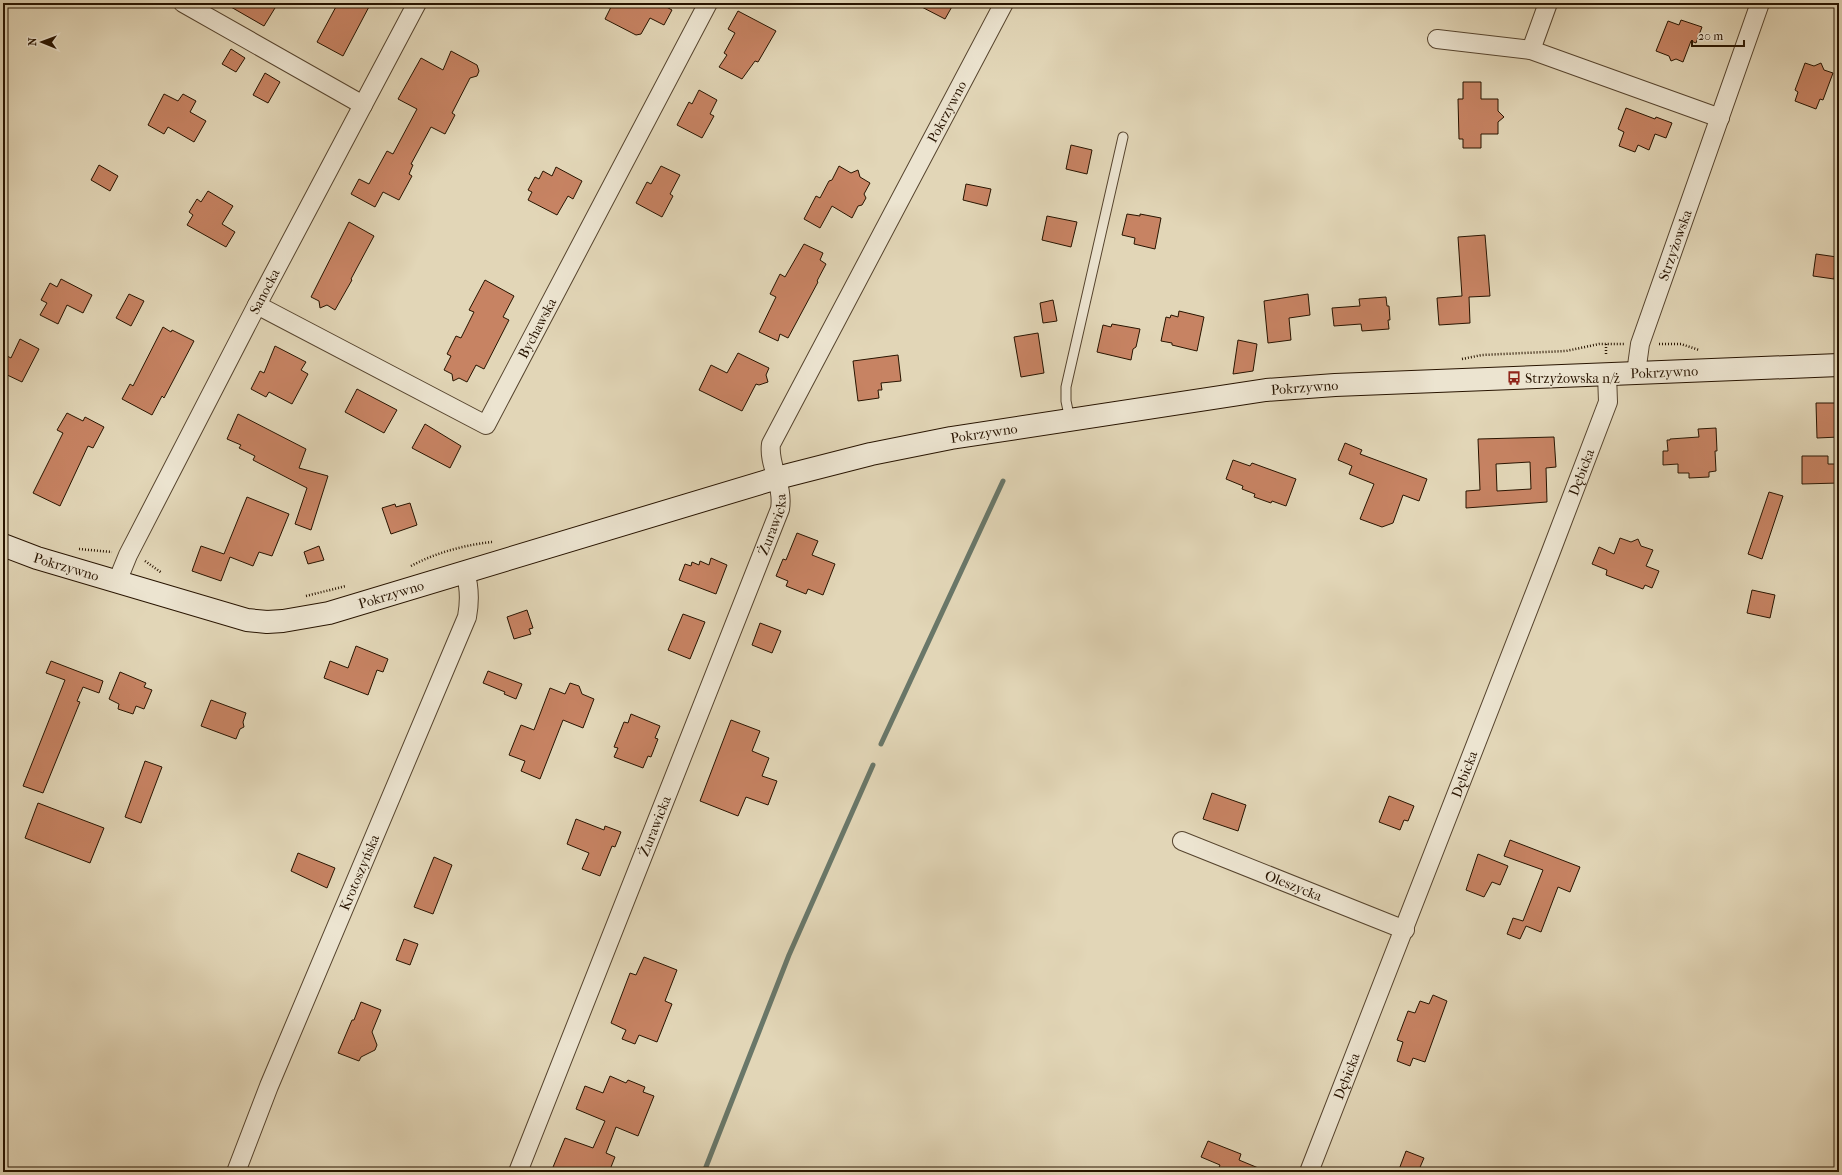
<svg xmlns="http://www.w3.org/2000/svg" width="1842" height="1175" font-family="'IM FELL French Canon',serif">
  <style>
    .lines { fill: none; stroke-linecap: round; stroke-linejoin: round }
    .stream { stroke: #697769; stroke-width: 5 }
    .building { fill: #c78363; stroke: #281400; fill-rule: evenodd }
    .lane-casing { stroke: #56442e; stroke-width: 11 }
    .street-casing { stroke: #56442e; stroke-width: 20 }
    .secondary-casing { stroke: #281400; stroke-width: 24 }
    .path { stroke: #281400; stroke-width: 2.5; stroke-dasharray: 1 2; stroke-linecap: butt }
    .lane { stroke: #ece4d0; stroke-width: 9 }
    .street { stroke: #ece4d0; stroke-width: 18 }
    .secondary { stroke: #ece4d0; stroke-width: 22 }
    .labels { text-anchor: middle; dominant-baseline: central; stroke-width: 3; stroke-linejoin: round; paint-order: stroke }
    .street-label { font-size: 14px; fill: #281400; stroke: #ece4d0 }
    .poi-label { font-size: 14px; fill: #281400; stroke: #ece4d0; text-anchor: start }
  </style>
  <rect width="100%" height="100%" fill="#e2d6b7"/>
  <filter id="stains"><feTurbulence type="fractalNoise" baseFrequency=".005" numOctaves="4"/><feColorMatrix values="0 0 0 0 .2 0 0 0 0 .09 0 0 0 0 .02 0 0 0 .5 -.17"/></filter>
  <radialGradient id="worn" r=".72"><stop offset=".6" stop-color="#630" stop-opacity="0"/><stop offset="1" stop-color="#630" stop-opacity=".3"/></radialGradient>
  <g class="lines">
    <path class="stream" d="M881 744 1003 481
      M704 1172 789 955 873 765"/>
  </g>
  <path class="building" d="M224 3H278L264 26Z
    M338 3H371L343 56 317 42Z
    M613 3H659L672 10 664 25 650 18 641 34 636 35 605 19Z
    M914 3H954L945 19Z
    M738 11 776 31 758 62 755 61 742 79 719 67 727 55 724 53 735 33 728 29Z
    M1681 20 1702 27 1696 43 1691 41 1683 62 1676 59 1671 61 1669 56 1656 51 1668 21 1679 25Z
    M231 49 245 58 236 72 222 64Z
    M451 51 477 65 479 71 477 76 470 78 452 113 455 115 445 134 431 127 411 164 413 165 409 174 412 176 399 200 383 192 375 207 351 194 359 179 369 184 387 151 393 154 417 109 398 99 421 58 443 70Z
    M1805 63 1814 66 1821 63 1824 70 1833 73 1823 100 1820 99 1816 109 1795 101 1798 92 1795 90Z
    M265 73 280 82 268 103 253 95Z
    M1463 82H1481V99H1498V111L1504 117 1498 122V134H1481V148H1463V139H1459L1458 99H1463Z
    M699 90 717 100 710 114 714 116 702 138 677 125 689 102 692 104Z
    M164 94 178 101 183 94 196 101 190 112 206 121 194 142 168 127 164 134 148 125Z
    M1626 108 1655 119 1656 117 1672 123 1666 138 1655 134 1649 150 1638 145 1635 152 1619 146 1624 132 1618 129Z
    M1071 145 1092 150 1087 174 1066 169Z
    M99 165 118 176 110 191 91 180Z
    M661 166 680 175 670 194 673 196 662 217 636 203 647 182 651 184Z
    M839 166 851 173 858 170 860 177 870 183 864 194 866 198 862 205 858 206 852 218 832 206 820 228 804 219 816 196 820 198 829 181 832 180Z
    M556 167 582 181 573 199 568 196 557 215 528 200 532 192 528 190 535 177 539 179 543 171 552 176Z
    M966 184 991 189 987 206 963 200Z
    M208 191 233 206 222 224 235 232 226 247 187 225 193 215 189 212 197 199 201 202Z
    M1127 214 1140 216V214L1161 218 1155 249 1134 244 1135 238 1122 235Z
    M1047 216 1077 222 1071 247 1042 240Z
    M349 222 374 236 351 279 352 280 335 310 327 305 320 308 319 301 311 297Z
    M1485 235 1490 296 1469 297 1470 323 1439 325 1437 298 1462 296 1458 237Z
    M804 244 823 253 820 260 826 264 817 281 818 282 788 338 780 334 778 341 759 332 776 297 770 294 780 274 785 277Z
    M1816 254 1837 257 1834 279 1813 276Z
    M61 279 92 295 83 313 67 305 58 324 40 315 47 303 41 300 50 283 57 287Z
    M485 280 514 296 503 317 509 320 484 369 476 365 467 382 459 378 453 381 452 374 444 370 451 356 447 354 456 336 461 338 474 312 469 310Z
    M129 294 144 301 131 326 116 318Z
    M1308 294 1310 315 1289 318 1291 340 1268 343 1264 301Z
    M1386 297 1387 306H1389L1390 320H1388L1389 329 1362 331 1361 324 1334 326 1332 308 1360 306 1359 299Z
    M1053 300 1057 321 1043 323 1040 303Z
    M1179 311 1204 317 1197 351 1172 345V343L1161 341 1166 317 1170 318 1171 315 1178 317Z
    M1112 324 1140 329 1136 347 1133 349 1131 360 1097 352 1103 325 1111 327Z
    M163 327 171 332 172 330 194 341 164 398 162 396 152 415 122 399 130 384 133 386Z
    M1038 333 1044 373 1021 377 1014 337Z
    M20 339 39 349 22 382 3 373V365L7 356 11 358Z
    M1238 340 1257 344 1253 371 1233 374Z
    M275 346 306 362 301 370 308 374 292 404 269 392 266 397 251 389 260 371 264 373Z
    M738 353 769 368 766 375 768 382 759 385 756 384 742 411 699 390 711 365 727 373Z
    M898 355 901 381 881 383 882 390H878L879 398 858 401 853 361Z
    M357 389 397 410 384 433 345 412Z
    M1816 403H1839V437L1817 438Z
    M67 413 83 421 85 417 104 427 93 448 88 446 60 506 33 493 63 433 57 430Z
    M238 414 306 449 299 468 328 476 311 530 295 524 307 488 253 460 255 456 239 448 241 445 227 439Z
    M425 424 461 446 450 468 412 448Z
    M1716 428 1717 451H1715L1716 471 1709 472V477L1689 478V473H1678V464L1663 465V451H1668L1667 440H1670V439L1699 437 1698 429Z
    M1554 437 1556 467 1546 468 1547 502 1466 508V491L1480 490 1478 439ZM1530 462 1531 489 1497 491 1496 464Z
    M1345 443 1362 450 1360 454 1427 479 1419 501 1403 495 1393 523 1382 527 1360 519 1374 484 1349 474 1352 466 1338 460Z
    M1802 456H1828V464H1839V483L1802 484Z
    M1233 460 1250 466 1252 463 1296 479 1286 506 1272 501 1271 503 1254 497 1255 494 1242 489 1243 486 1226 479Z
    M1769 492 1783 496 1762 559 1748 554Z
    M247 497 289 514 272 556 259 552 253 566 230 557 221 581 192 571 201 546 224 554Z
    M410 503 417 525 391 534 382 508 395 504 396 507Z
    M797 533 818 541 812 555 835 564 823 595 808 589 806 594 786 586 788 581 776 576 783 559 786 560Z
    M1620 538 1631 542 1638 539 1641 546 1653 550 1646 566 1659 571 1652 588 1645 585 1643 589 1606 575 1607 570 1592 564 1599 547 1614 554Z
    M319 546 324 560 308 564 304 552Z
    M711 558 727 565 716 594 679 580 685 564 691 566 692 562 699 565 700 561 709 565Z
    M1752 590 1775 595 1770 618 1747 613Z
    M527 610 533 628 529 629 531 634 514 639 507 617Z
    M683 614 705 622 690 659 668 650Z
    M760 623 781 631 772 653 752 645Z
    M356 646 388 659 383 672 377 670 368 695 324 678 330 661 348 668Z
    M51 661 103 681 99 693 83 687 77 701 80 702 43 793 23 786 65 680 46 673Z
    M488 671 522 684 516 699 504 694 505 692 483 683Z
    M120 672 146 683 144 687 152 690 144 709 136 706 133 714 118 709 119 704 109 699Z
    M570 683 579 686 582 694 594 699 583 728 563 720 540 779 521 771 525 761 509 755 521 725 534 730 550 688 565 694Z
    M211 700 246 713 243 722 244 727 240 729 236 739 201 726Z
    M631 714 660 726 655 738 658 739 651 757 648 756 643 768 614 757 618 748 614 747 624 722 628 723Z
    M731 720 760 731 752 751 769 758 762 776 777 781 768 805 746 797 738 816 700 801Z
    M145 761 162 767 141 823 125 817Z
    M1212 793 1246 805 1238 831 1203 819Z
    M1389 796 1414 806 1408 821 1404 820 1400 830 1379 822Z
    M38 803 104 828 90 863 25 838Z
    M576 819 604 830 605 826 621 832 615 847 612 846 600 876 582 869 589 853 567 844Z
    M1510 840 1580 867 1570 892 1558 887 1541 932 1526 926 1520 939 1507 934 1513 918 1523 921 1543 870 1504 856Z
    M298 853 335 868 327 888 291 871Z
    M1478 854 1508 866 1500 885 1492 882 1484 897 1466 890Z
    M434 857 452 865 433 914 414 907Z
    M404 939 418 944 410 965 396 960Z
    M644 957 677 970 665 1001 672 1004 657 1042 639 1035 635 1044 622 1039 626 1030 611 1023 630 973 636 975Z
    M1433 995 1447 1001 1425 1062 1413 1058 1410 1066 1397 1061 1403 1042 1397 1040 1408 1011 1415 1013 1420 1001 1429 1004Z
    M361 1002 381 1010 372 1032 377 1045 375 1050 361 1057 359 1061 338 1053 352 1020H354Z
    M610 1076 626 1083 628 1080 645 1087 643 1092 654 1096 638 1136 616 1127 606 1153 615 1157 609 1172H551L565 1138 593 1148 605 1121 576 1109 585 1086 603 1093Z
    M1208 1141 1241 1154 1239 1160 1268 1172H1217L1220 1165 1201 1157Z
    M1406 1151 1424 1158 1418 1172H1398Z"/>
  <g class="lines">
    <defs>
      <path id="lane" d="M1070 420 1066 401V387L1123 137"/>
      <g id="street">
        <path d="M183 3 363 105"/>
        <path d="M1437 39 1531 50 1720 118"/>
        <path d="M1531 50 1548 3"/>
        <path id="s1" d="M257 305 486 425 708 3"/>
        <path id="s2" d="M1636 373 1640 344 1760 3"/>
        <path id="s3" d="M117 582 128 555 257 305 417 3"/>
        <path id="s4" d="M1182 841 1405 930"/>
        <path id="s5" d="M236 1172 269 1086 467 617C470 601 470 588 465 572"/>
        <path id="s6" d="M518 1172 780 509C784 485 768 465 771 444L1004 3"/>
        <path id="s7" d="M1309 1172 1550 554 1608 402 1607 374"/>
      </g>
      <g id="secondary">
        <path id="s8" d="M3 545 37 558 247 620 267 622 283 621 329 613 777 478 871 454 951 438 1266 390 1335 385 1839 365"/>
      </g>
    </defs>
    <use href="#lane" class="lane-casing"/>
    <use href="#street" class="street-casing"/>
    <use href="#secondary" class="secondary-casing"/>
    <path class="path" d="M1606 344V356
      M1659 344H1681L1699 350
      M1462 359 1482 355 1566 351 1599 344H1624
      M79 549 112 552
      M145 561 162 573
      M411 566C435 553 464 545 492 542
      M306 596 346 586"/>
    <use href="#lane" class="lane"/>
    <use href="#street" class="street"/>
    <use href="#secondary" class="secondary"/>
  </g>
  <defs>
    <symbol id="bus-bare" viewBox="-9 -9 18 18"><path d="M-5-6H5V4H4V6H2V4H-2V6H-4V4H-5ZM-3.5-4V0h7V-4ZM-3.5 1.2v1.5H-2V1.2ZM2 1.2v1.5H3.5V1.2Z" fill="#8f2418" stroke="#ece4d0" stroke-width="2.5" paint-order="stroke"/></symbol>
  </defs>
  <g fill-rule="evenodd">
    <use href="#bus-bare" x="1504" y="368" width="20" height="20"/>
  </g>
  <g class="labels">
    <g class="street-label">
      <text stroke="none"><textPath href="#s6" startOffset="1155">Pokrzywno</textPath></text>
      <text stroke="none"><textPath href="#s2" startOffset="134">Strzyżowska</textPath></text>
      <text stroke="none"><textPath href="#s3" startOffset="326">Sanocka</textPath></text>
      <text stroke="none"><textPath href="#s1" startOffset="368">Bychawska</textPath></text>
      <text stroke="none"><textPath href="#s8" startOffset="1702">Pokrzywno</textPath></text>
      <text stroke="none"><textPath href="#s8" startOffset="1342">Pokrzywno</textPath></text>
      <text stroke="none"><textPath href="#s8" startOffset="1018">Pokrzywno</textPath></text>
      <text stroke="none"><textPath href="#s7" startOffset="751">Dębicka</textPath></text>
      <text stroke="none"><textPath href="#s6" startOffset="696">Żurawicka</textPath></text>
      <text stroke="none"><textPath href="#s8" startOffset="67">Pokrzywno</textPath></text>
      <text stroke="none"><textPath href="#s8" startOffset="403">Pokrzywno</textPath></text>
      <text stroke="none"><textPath href="#s7" startOffset="427">Dębicka</textPath></text>
      <text stroke="none"><textPath href="#s6" startOffset="372">Żurawicka</textPath></text>
      <text stroke="none"><textPath href="#s5" startOffset="324">Krotoszyńska</textPath></text>
      <text stroke="none"><textPath href="#s4" startOffset="120">Oleszycka</textPath></text>
      <text stroke="none"><textPath href="#s7" startOffset="103">Dębicka</textPath></text>
    </g>
    <g class="poi-label">
      <text x="1525" y="378">Strzyżowska n/ż</text>
    </g>
  </g>
  <rect width="1842" height="1175" fill="none" stroke="#e2d6b7" stroke-width="16"/>
  <rect x="4" y="4" width="1834" height="1167" fill="none" stroke="#281400" stroke-width="2"/>
  <rect x="8" y="8" width="1826" height="1159" fill="none" stroke="#281400"/>
  <g transform="translate(42 42) rotate(271)" stroke="#ece4d0" stroke-width="3" paint-order="stroke">
  <path d="M0-3L7 15L0 10L-7 15Z" fill="#281400"/>
  <text y="-6" font-size="11" font-weight="bold" text-anchor="middle" fill="#281400">N</text>
  </g>
  <path d="M1692 40v6h52v-6" fill="none" stroke="#281400" stroke-width="2"/>
  <text x="1698" y="40" font-size="12" fill="#281400" stroke="#ece4d0" stroke-width="3" paint-order="stroke">20 m</text>
  <rect width="100%" height="100%" filter="url(#stains)"/>
  <rect width="100%" height="100%" fill="url(#worn)"/>
</svg>
